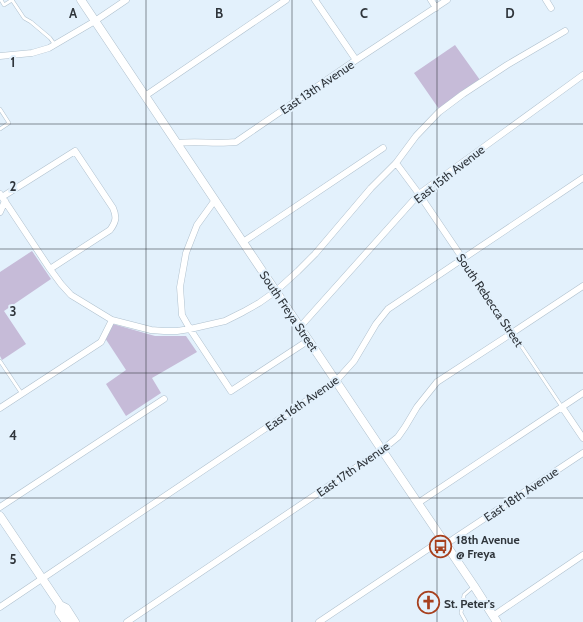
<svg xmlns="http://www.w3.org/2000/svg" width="583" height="622" font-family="Cabin,sans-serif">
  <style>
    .green { fill: #c6bbd8 }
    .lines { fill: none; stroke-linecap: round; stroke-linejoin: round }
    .lane-casing { stroke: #b0c1ce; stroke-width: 4 }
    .street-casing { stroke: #b0c1ce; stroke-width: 7 }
    .secondary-casing { stroke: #b0c1ce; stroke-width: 9 }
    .lane { stroke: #fff; stroke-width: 3 }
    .street { stroke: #fff; stroke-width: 6 }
    .secondary { stroke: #fff; stroke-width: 8 }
    .grid { fill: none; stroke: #2f353b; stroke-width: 1; stroke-opacity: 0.55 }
    .labels { text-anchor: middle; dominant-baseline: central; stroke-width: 4; stroke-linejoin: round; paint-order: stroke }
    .street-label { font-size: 12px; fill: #2f353b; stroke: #e3f1fc }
    .poi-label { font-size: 12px; font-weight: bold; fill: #2f353b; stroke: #e3f1fc; text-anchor: start }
    .grid-label { font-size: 13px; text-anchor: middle; font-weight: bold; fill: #2f353b; stroke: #e3f1fc; stroke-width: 4; stroke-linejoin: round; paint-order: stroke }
  </style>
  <rect width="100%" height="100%" fill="#e3f1fc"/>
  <path class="green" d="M455 45 480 80 459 93 439 109 414 73Z
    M32 251 51 279 4 311 26 344 2 360 0 356V272Z
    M113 324 155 336H186L197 352 152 378 161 393 126 416 106 384 126 370 105 338Z"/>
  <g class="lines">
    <defs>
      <path id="lane" d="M1 0 4 5 12 0
        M12 0 24 18 31 22 50 38 55 45
        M0 109 9 123 0 129
        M463 259 562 407
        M0 361 22 394
        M466 622 461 613 464 595 473 587"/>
      <path id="street" d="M315 0 356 60
        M431 0 436 8
        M546 0 551 8
        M0 56 32 53 49 48 95 21 126 0
        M145 96 286 0
        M177 143C197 141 216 144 236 142L356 60 447 0
        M396 163 419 194 463 259
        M0 194 50 269 61 284 71 295 112 320 151 330 164 331H177L190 329 225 321 243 312 259 303 276 291 298 271 315 254 371 188 396 163 416 136 439 112 463 94 507 65 565 31
        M2 197 75 151 113 208C117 217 116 222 110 230L50 269
        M215 200 197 225 186 253 180 287 182 315 190 329 231 391 309 340
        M0 212 5 201
        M243 242 383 148
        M300 327 419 194 583 75
        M562 407 583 438
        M0 408 101 342 112 320
        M418 503 583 393
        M0 507 164 399
        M0 607 336 381 354 361 376 324 388 309 583 178
        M493 616 583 555
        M127 622 382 450 398 437 405 427 417 407 437 382 512 333 583 286
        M319 622 431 547 437 543 446 544 583 453"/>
      <path id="secondary" d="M81 0 382 450 474 586 497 622
        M0 516 60 605 66 608 75 622
        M60 605 59 612 66 622"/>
    </defs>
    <use href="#lane" class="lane-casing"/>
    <use href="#street" class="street-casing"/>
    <use href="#secondary" class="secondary-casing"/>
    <use href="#lane" class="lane"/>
    <use href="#street" class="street"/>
    <use href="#secondary" class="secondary"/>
  </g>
  <path class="grid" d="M146 0V622M292 0V622M437 0V622M0 124H583M0 249H583M0 373H583M0 498H583"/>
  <defs>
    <symbol id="bus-ring" viewBox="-11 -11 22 22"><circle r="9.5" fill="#e3f1fc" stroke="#a7401e" stroke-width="1.5"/><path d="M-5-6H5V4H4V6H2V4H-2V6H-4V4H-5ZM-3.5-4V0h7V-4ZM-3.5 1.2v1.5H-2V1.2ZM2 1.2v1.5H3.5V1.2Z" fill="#a7401e"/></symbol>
    <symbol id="church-ring" viewBox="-11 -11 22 22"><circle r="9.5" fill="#e3f1fc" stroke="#a7401e" stroke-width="1.5"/><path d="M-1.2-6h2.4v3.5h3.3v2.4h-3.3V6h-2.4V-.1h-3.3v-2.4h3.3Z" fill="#a7401e"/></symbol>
  </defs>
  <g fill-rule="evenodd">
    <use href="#bus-ring" x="428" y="534" width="25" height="25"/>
    <use href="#church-ring" x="416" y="590" width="25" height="25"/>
  </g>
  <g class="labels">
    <g class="street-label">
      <text transform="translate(317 87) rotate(-34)">East 13th Avenue</text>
      <text transform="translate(449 174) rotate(-38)">East 15th Avenue</text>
      <text transform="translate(490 300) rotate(56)">South Rebecca Street</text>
      <text transform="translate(289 311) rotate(56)">South Freya Street</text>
      <text transform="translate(302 403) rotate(-35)">East 16th Avenue</text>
      <text transform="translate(353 469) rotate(-35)">East 17th Avenue</text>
      <text transform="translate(521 494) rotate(-34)">East 18th Avenue</text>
    </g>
    <g class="poi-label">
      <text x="456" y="539">18th Avenue<tspan x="456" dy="14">@ Freya</tspan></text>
      <text x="444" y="603">St. Peter's</text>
    </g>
  </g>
  <g class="grid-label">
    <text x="73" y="18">A</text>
    <text x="219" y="18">B</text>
    <text x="364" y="18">C</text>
    <text x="510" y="18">D</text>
    <text x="13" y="67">1</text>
    <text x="13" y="191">2</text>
    <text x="13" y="316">3</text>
    <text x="13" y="440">4</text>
    <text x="13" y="564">5</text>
  </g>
</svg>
